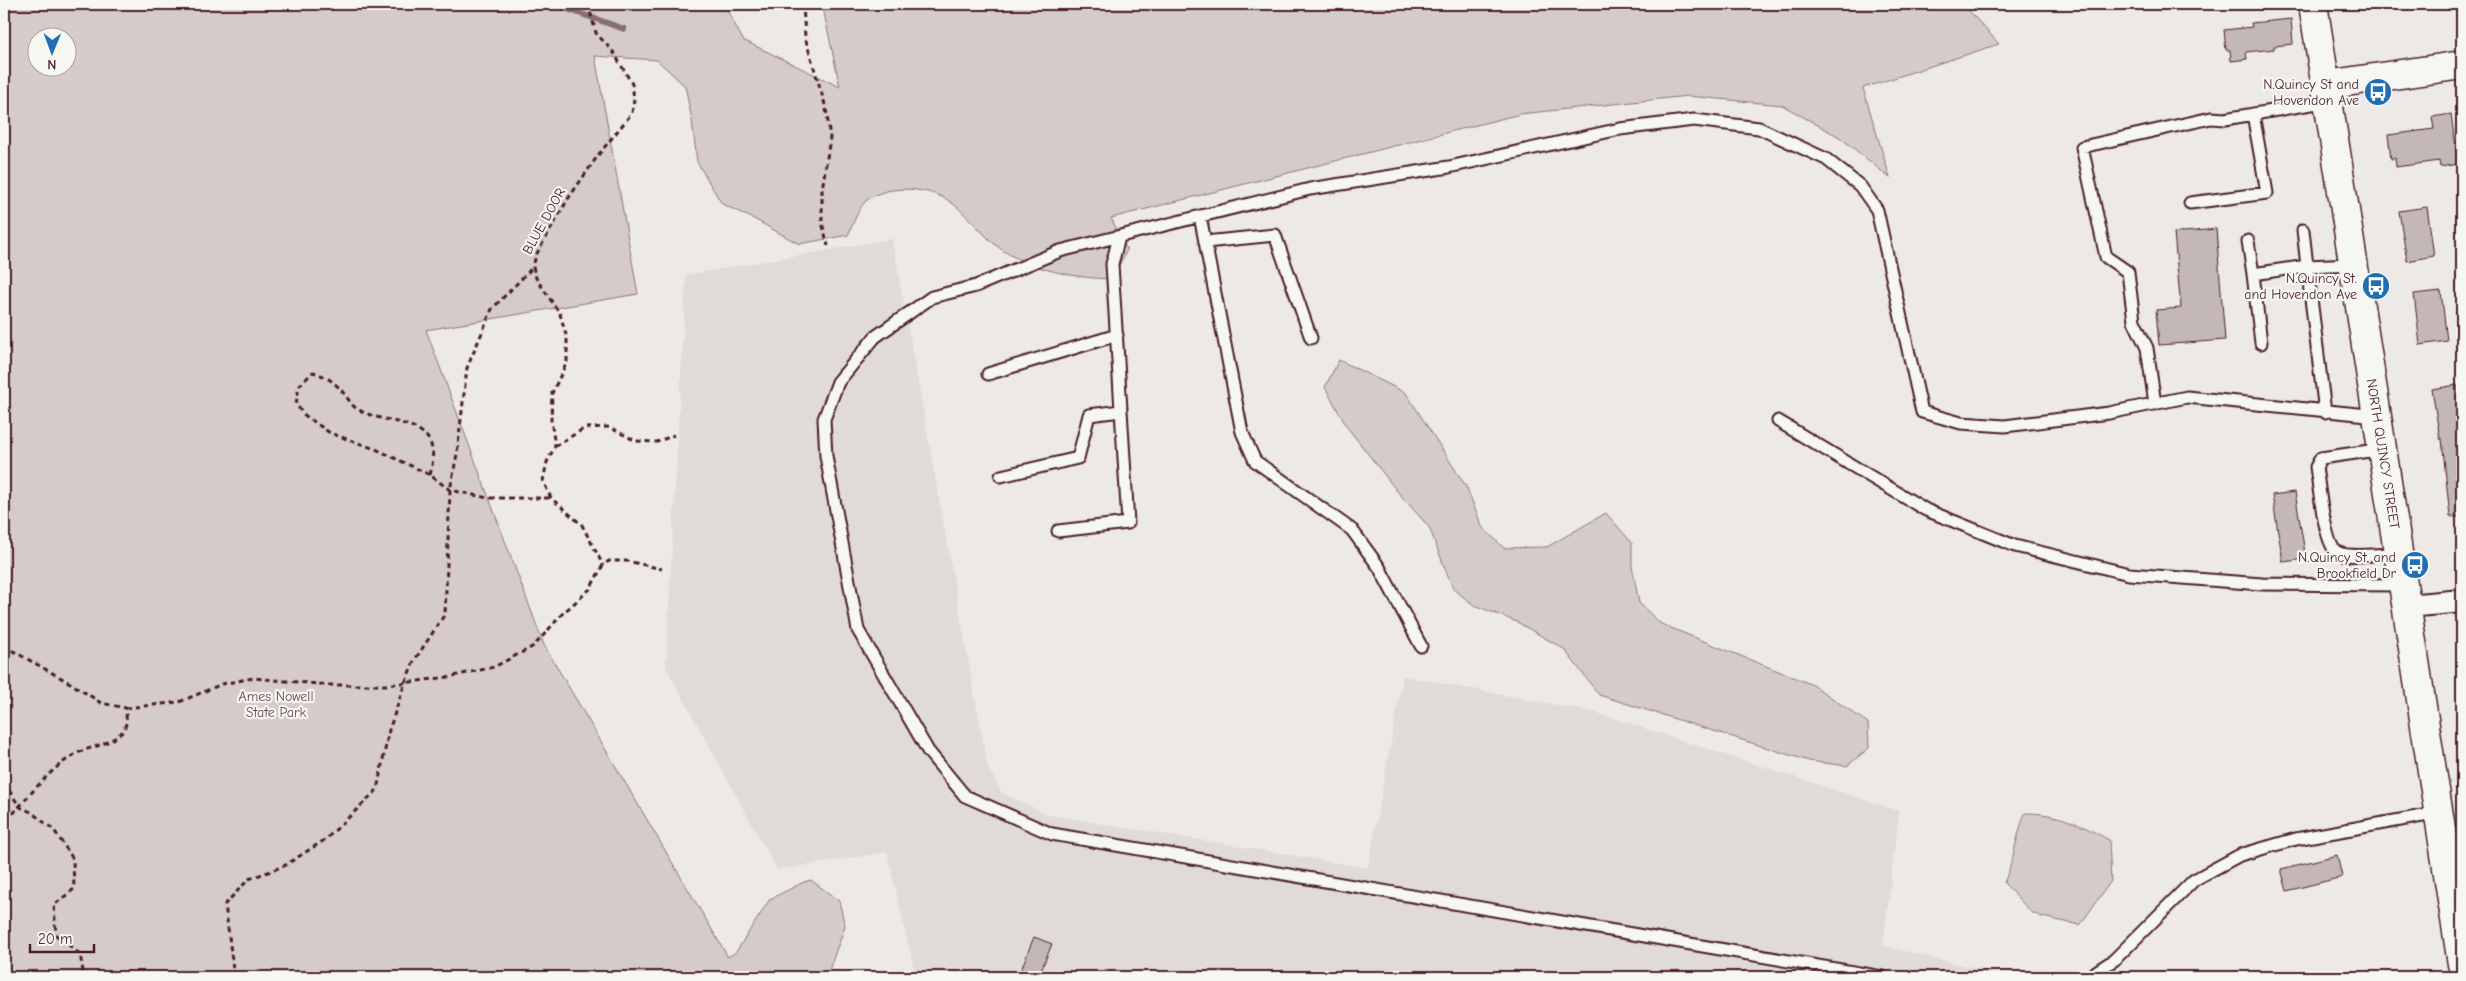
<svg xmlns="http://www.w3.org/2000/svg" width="2466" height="981" font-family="'Comic Neue',sans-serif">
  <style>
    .built { fill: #e0dad8 }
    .green { fill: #d4cbca; stroke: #8f757a; fill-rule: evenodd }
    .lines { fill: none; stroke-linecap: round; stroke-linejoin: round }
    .stream { stroke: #886e73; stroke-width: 6 }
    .building { fill: #c4b7b7; stroke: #4a1f2b }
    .lane-casing { stroke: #4a1f2b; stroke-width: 15 }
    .street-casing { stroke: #4a1f2b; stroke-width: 26 }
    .secondary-casing { stroke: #4a1f2b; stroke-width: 31 }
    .path { stroke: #4a1f2b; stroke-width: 3; stroke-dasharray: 5 4; stroke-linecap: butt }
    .lane { stroke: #f6f6f2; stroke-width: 11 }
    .street { stroke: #f6f6f2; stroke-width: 22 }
    .secondary { stroke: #f6f6f2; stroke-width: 28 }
    .labels { text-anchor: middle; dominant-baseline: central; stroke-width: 4.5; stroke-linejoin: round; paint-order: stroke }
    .poi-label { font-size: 14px; fill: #4a1f2b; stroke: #f6f6f2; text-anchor: end }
    .street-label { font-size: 14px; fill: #4a1f2b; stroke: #f6f6f2 }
    .park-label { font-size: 14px; fill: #6c4a53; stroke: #f6f6f2 }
  </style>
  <rect width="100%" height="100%" fill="#ece9e6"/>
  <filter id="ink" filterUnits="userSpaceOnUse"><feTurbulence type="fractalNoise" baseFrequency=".02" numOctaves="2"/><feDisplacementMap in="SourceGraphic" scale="10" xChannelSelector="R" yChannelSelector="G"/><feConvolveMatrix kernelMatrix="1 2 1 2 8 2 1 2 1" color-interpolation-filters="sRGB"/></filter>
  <g filter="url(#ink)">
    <path class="built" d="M892 239 988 769 1002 793 1049 815 1368 868 1403 676 1594 712 1899 811 1883 946 1990 972V977H916L887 852 777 870 666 667 686 275Z"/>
    <path class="green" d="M4 4H724L743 40 840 87 822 4H1963L1999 44 1863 88 1890 178 1841 138 1782 105 1688 96 1520 114 1111 218 1127 250 1112 279C1075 278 1033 270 1002 250 984 237 970 217 952 203 931 187 887 183 866 201 858 208 853 225 848 235L799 244 754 219 722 204 697 162 692 120 685 86 657 60 595 56 638 294 426 330 544 645 728 957 736 952 770 899 804 882 811 880 839 901 845 926 828 973H835L836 977H4ZM38 38H68V68H38Z
      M1339 360 1406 393 1467 488 1482 527 1504 548 1547 547 1606 513 1632 543V566L1639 603 1661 624 1813 685 1868 723 1869 748 1847 766 1809 761 1599 695 1564 649 1517 622 1474 605 1453 589 1429 527 1397 491 1347 427 1325 387Z
      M2025 813C2058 813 2080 824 2109 840L2111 881 2080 925 2042 917 2031 912 2004 883C2014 860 2016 836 2025 813Z"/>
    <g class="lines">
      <path class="stream" d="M553 4 624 29"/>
    </g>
    <path class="building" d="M2291 19 2293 44 2274 46V49L2246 52 2247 59 2231 61 2230 50H2226L2224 30 2252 27 2251 23Z
      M2451 114 2458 164 2440 167 2439 161 2396 167 2395 158 2391 159 2388 135 2434 129 2432 117Z
      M2427 207 2434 256 2407 261 2399 211Z
      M2216 229 2225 340 2159 345 2156 310 2181 308 2174 233Z
      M2441 291 2447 341 2420 345 2414 294Z
      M2457 385 2462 417V517H2450L2442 439H2440L2432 389Z
      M2295 492 2306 559 2283 562 2272 495Z
      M2337 855 2342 877 2287 891 2281 869Z
      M1034 937 1052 944 1038 977 1020 972Z"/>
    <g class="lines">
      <defs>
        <path id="lane" d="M2190 203 2267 193 2253 114
          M1200 216 1242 432 1255 461 1352 530 1379 567 1421 646
          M2248 241 2253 274
          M1205 242 1275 235 1311 338
          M2261 343 2253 274 2307 266 2303 230
          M988 374 1117 335
          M2155 404 2147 348 2134 321 2128 272 2106 257 2082 147 2211 118 2225 119 2329 101
          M2325 412 2307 266 2353 264
          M1778 421 1926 510 2015 546 2129 574 2262 584 2404 585
          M2383 449 2321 458 2316 467C2319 484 2324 544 2337 552 2349 559 2384 554 2399 553
          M1001 476 1078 458 1089 415 1121 411
          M1058 531 1128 523 1112 264 1119 237
          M1882 977 1052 834 965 796 928 751 858 630 826 456 824 419 838 382 875 337 932 297 976 286 1060 251 1310 189 1449 167 1620 129 1694 120 1759 128 1826 159 1860 186 1877 210 1922 412 1961 423 2005 426 2109 413 2187 397 2378 416
          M2088 977 2114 960 2194 880 2240 855 2296 839 2439 813"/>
        <path id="street" d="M2407 606 2462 601"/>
        <path id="secondary" d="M2313 4 2462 964
          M2326 85 2462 65"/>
      </defs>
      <use href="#lane" class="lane-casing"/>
      <use href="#street" class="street-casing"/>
      <use href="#secondary" class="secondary-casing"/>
      <path class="path" d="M588 4 596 33 614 53 632 84 634 99 632 113 599 154 568 199 536 255 533 267 536 278 560 314 567 338V362L552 393 551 420 555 446 547 462 543 481 551 498 582 525 603 565
        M803 4 805 37 826 108 830 138 822 190V222L828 246
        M555 446 585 428 609 427 636 441 657 442 674 435
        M430 475C446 413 387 429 356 408 352 406 349 400 346 396 336 383 328 377 313 372L299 386 296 404 303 414 330 433 378 450 430 475 450 490 488 498H551
        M4 646 72 684 101 703 126 708C126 716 128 727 121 733 106 747 88 746 72 756 43 775 28 799 4 823
        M126 708 179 702 222 684 253 678 330 685H387L449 677 494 667 534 646 562 614 590 589 603 565 609 561H627L662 569
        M4 783 20 807 31 812 54 830 73 859 74 889 54 905 56 935 80 954 84 977
        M234 977 225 904 249 879 284 866 326 839 377 790 389 730 405 683 414 661 445 614 450 490 457 454 467 368 492 309 533 267"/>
      <use href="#lane" class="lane"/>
      <use href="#street" class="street"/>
      <use href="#secondary" class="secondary"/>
    </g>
  </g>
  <defs>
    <symbol id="bus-disc" viewBox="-11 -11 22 22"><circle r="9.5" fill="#1f6fb2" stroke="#f6f6f2"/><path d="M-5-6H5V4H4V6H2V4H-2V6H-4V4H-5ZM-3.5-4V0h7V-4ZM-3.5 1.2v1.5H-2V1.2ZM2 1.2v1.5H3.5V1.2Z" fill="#fff"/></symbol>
  </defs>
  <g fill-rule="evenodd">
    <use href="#bus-disc" x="2362" y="76" width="32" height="32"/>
    <use href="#bus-disc" x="2360" y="270" width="32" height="32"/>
    <use href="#bus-disc" x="2399" y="549" width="32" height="32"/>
  </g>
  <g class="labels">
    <g class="poi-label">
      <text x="2359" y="84">N.Quincy St and<tspan x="2359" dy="16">Hovendon Ave</tspan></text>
      <text x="2357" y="278">N.Quincy St.<tspan x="2357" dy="16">and Hovendon Ave</tspan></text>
      <text x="2396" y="557">N.Quincy St. and<tspan x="2396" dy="16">Brookfield Dr</tspan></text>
    </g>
    <g class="street-label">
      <text transform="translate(544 221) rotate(-61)">BLUE DOOR</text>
      <text transform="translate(2383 454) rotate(81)">NORTH QUINCY STREET</text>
    </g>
    <g class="park-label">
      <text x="276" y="696">Ames Nowell<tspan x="276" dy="16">State Park</tspan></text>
    </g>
  </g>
  <rect width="2466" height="981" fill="none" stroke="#f6f6f2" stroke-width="20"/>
  <rect x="10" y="10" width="2446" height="961" fill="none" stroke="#4a1f2b" stroke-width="2" filter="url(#ink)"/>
  <g transform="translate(52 52) rotate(181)"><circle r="24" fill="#f6f6f2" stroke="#b1a0a2"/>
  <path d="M0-4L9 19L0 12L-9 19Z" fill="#1f6fb2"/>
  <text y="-8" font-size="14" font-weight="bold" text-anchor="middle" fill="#4a1f2b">N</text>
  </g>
  <path d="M30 944v8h64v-8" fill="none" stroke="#4a1f2b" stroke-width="2.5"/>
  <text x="38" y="944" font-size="15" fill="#4a1f2b" stroke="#f6f6f2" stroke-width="4" paint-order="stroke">20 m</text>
</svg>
